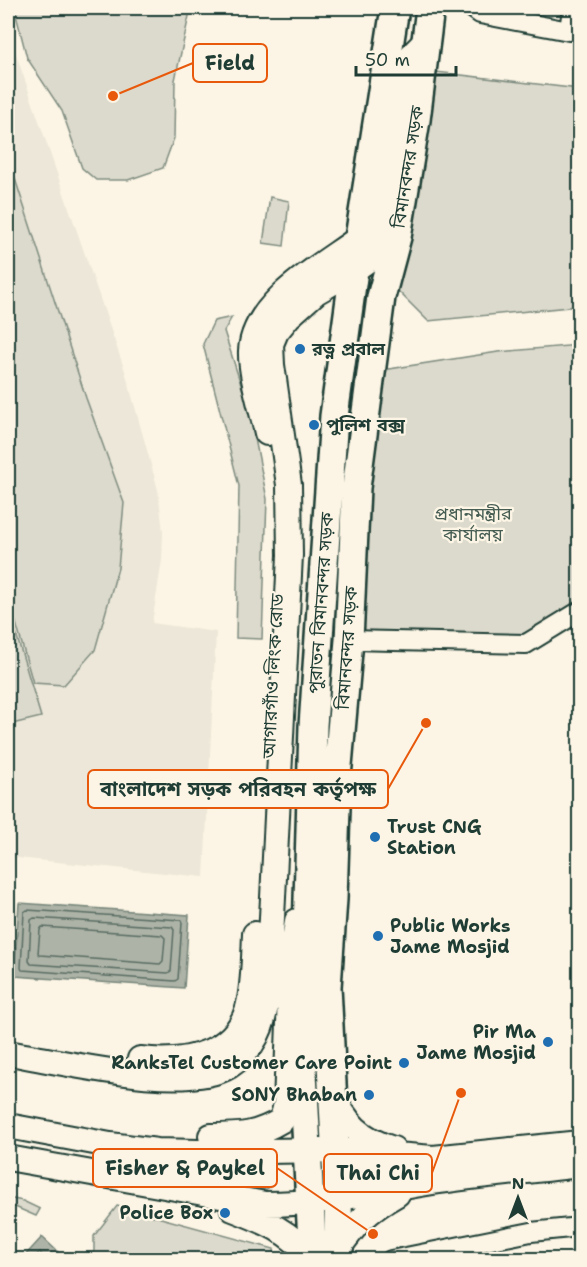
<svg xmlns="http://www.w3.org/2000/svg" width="587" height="1267" font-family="'Shantell Sans','Noto Sans Bengali',sans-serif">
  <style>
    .built { fill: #ece7d8 }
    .green { fill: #dcdacc; stroke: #7e8c80; stroke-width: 1.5 }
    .water { fill: #aeb3a7; stroke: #758479; stroke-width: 1.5 }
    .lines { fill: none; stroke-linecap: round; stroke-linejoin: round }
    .shore { stroke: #586c62; stroke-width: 1.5 }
    .minor-casing { stroke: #1f3d34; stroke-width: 22 }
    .major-casing { stroke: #1f3d34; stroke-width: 28 }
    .highway-casing { stroke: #1f3d34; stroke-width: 32 }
    .minor { stroke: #fcf5e5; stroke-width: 18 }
    .major { stroke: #fcf5e5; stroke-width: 24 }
    .highway { stroke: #fcf5e5; stroke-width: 27 }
    .poi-dot { fill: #1f6fb2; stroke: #fcf5e5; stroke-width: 2 }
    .labels { text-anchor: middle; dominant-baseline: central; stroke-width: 4.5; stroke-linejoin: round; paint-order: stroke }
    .street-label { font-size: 18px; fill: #1f3d34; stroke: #fcf5e5 }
    .poi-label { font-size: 18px; font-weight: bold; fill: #1f3d34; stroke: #fcf5e5; text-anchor: start }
    .park-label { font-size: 18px; fill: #455c52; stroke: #fcf5e5 }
    .leader { fill: none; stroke: #e8590c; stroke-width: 2 }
    .callout-dot { fill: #e8590c; stroke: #fcf5e5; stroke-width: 2 }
    .callout { fill: #fcf5e5; stroke: #e8590c; stroke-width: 2 }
    .callout-label { font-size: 20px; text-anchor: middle; font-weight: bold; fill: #1f3d34 }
  </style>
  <rect width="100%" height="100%" fill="#fcf5e5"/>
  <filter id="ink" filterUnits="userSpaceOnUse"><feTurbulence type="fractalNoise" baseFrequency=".0167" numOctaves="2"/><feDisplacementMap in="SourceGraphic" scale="12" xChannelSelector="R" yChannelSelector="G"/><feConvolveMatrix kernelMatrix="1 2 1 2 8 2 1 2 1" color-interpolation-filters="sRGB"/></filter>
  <g filter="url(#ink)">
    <path class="built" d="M8 31 125 371 158 490 163 532 162 560 152 623 216 632 204 877 8 857Z"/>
    <path class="green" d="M16 8H189V16L175 80 174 138 163 168 128 180H96L82 168 62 111 27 58 16 15Z
      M436 72 579 89V306L428 321 394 287Z
      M8 157 86 398 124 503 118 568 95 650 64 685 33 683 8 595Z
      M270 197 289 201 284 246 263 243Z
      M232 317 224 331 250 413 267 499 262 639 236 638 239 486 203 344 214 321Z
      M579 345V603L517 640 357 632 359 595 383 370 498 352Z
      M8 607 41 717 8 725Z
      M8 1198 23 1201 40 1209 36 1216 8 1204Z
      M117 1206 274 1249 275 1259H94V1236Z"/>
    <path class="water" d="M19 903 189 915 184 988 14 976Z
      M251 1179a11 11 0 1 1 22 0a11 11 0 1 1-22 0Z
      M42 1237 58 1252 50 1259H44L40 1252 33 1259H22Z"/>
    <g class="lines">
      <path class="shore" d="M27 910 181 920 182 923 178 979 175 981 22 970 21 968 24 912Z
        M34 918 172 927 174 930 171 971 168 973 31 964 29 961 31 920Z
        M42 927 162 935 165 938 163 961 160 964 40 955 38 953 40 930Z"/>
      <defs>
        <path id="minor" d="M472 8 480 14 569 31 572 8
          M349 640 526 644 580 611
          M391 1260 531 1232 580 1227"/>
        <path id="major" d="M267 433C262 410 250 373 251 351 253 302 323 265 359 238
          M8 1053C60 1061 185 1093 229 1066 261 1046 267 1012 269 978L290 555 289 485 272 365 271 344 276 332 289 316 316 292 354 270 368 260 375 251 384 221 407 73 412 55 426 41
          M140 1059C187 1065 241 1053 250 999 254 978 254 955 255 934
          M332 1094C347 1124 359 1138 393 1149
          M8 1126 110 1145 157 1151 198 1152 335 1150 433 1158 580 1143
          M211 1136C241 1136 257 1135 282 1120L286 1104 291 969 297 921
          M8 1158 265 1204C322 1204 377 1191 433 1182 482 1175 531 1171 580 1165
          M233 1209C267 1222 289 1231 313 1259
          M338 1249C358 1221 367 1211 397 1194"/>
        <path id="highway" d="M313 1260 303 1073 313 726 334 416 354 270 395 8
          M339 1260 338 1199 327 987 333 899 337 777 349 640 356 488 381 297 397 237 416 120 430 8"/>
      </defs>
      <use href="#minor" class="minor-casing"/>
      <use href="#major" class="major-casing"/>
      <use href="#highway" class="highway-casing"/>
      <use href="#minor" class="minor"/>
      <use href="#major" class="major"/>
      <use href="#highway" class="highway"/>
    </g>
  </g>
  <g class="poi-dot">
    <circle cx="300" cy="349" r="6"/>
    <circle cx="314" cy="425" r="6"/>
    <circle cx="375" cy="837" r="6"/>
    <circle cx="378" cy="936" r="6"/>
    <circle cx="548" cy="1042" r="6"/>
    <circle cx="404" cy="1063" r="6"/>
    <circle cx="369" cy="1095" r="6"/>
    <circle cx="225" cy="1213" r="6"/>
  </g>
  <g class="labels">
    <g class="street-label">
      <text transform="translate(408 167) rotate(-81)">বিমানবন্দর সড়ক</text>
      <text transform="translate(321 603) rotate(-86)">পুরাতন বিমানবন্দর সড়ক</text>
      <text transform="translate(347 648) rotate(-86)">বিমানবন্দর সড়ক</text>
      <text transform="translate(273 676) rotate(-87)">আগারগাঁও লিংক রোড</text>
    </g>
    <g class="poi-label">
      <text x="312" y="349">রত্ন প্রবাল</text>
      <text x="326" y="425">পুলিশ বক্স</text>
      <text x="387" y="827">Trust CNG<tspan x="387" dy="21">Station</tspan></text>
      <text x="390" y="926">Public Works<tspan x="390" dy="21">Jame Mosjid</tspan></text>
      <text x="536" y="1032" text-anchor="end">Pir Ma<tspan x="536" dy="21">Jame Mosjid</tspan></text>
      <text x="392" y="1063" text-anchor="end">RanksTel Customer Care Point</text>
      <text x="357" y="1095" text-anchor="end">SONY Bhaban</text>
      <text x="213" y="1213" text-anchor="end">Police Box</text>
    </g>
    <g class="park-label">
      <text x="473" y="514">প্রধানমন্ত্রীর<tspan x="473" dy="21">কার্যালয়</tspan></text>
    </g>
  </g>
  <path class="leader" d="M113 96L193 63M426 723L388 789M373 1234L277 1168M461 1093L432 1173"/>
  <g class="callout-dot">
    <circle cx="113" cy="96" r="6"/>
    <circle cx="426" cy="723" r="6"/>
    <circle cx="373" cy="1234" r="6"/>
    <circle cx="461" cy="1093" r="6"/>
  </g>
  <g class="callout">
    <rect x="193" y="44" width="74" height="38" rx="6"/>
    <rect x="88" y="770" width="300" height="38" rx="6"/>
    <rect x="93" y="1149" width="184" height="38" rx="6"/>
    <rect x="324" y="1154" width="108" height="38" rx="6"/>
  </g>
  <g class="callout-label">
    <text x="230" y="70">Field</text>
    <text x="238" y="796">বাংলাদেশ সড়ক পরিবহন কর্তৃপক্ষ</text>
    <text x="185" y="1175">Fisher &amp; Paykel</text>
    <text x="378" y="1180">Thai Chi</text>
  </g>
  <rect width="587" height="1267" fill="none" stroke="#fcf5e5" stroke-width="30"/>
  <rect x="15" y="15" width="557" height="1237" fill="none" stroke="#1f3d34" stroke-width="2" filter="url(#ink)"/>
  <g transform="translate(518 1198)" stroke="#fcf5e5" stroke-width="4.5" paint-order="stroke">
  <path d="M0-4.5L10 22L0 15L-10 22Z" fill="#1f3d34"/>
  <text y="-9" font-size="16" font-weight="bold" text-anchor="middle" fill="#1f3d34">N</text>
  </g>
  <path d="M356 66v9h100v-9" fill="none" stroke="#1f3d34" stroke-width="3"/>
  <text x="365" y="66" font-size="18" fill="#1f3d34" stroke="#fcf5e5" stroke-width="4.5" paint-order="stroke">50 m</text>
</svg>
